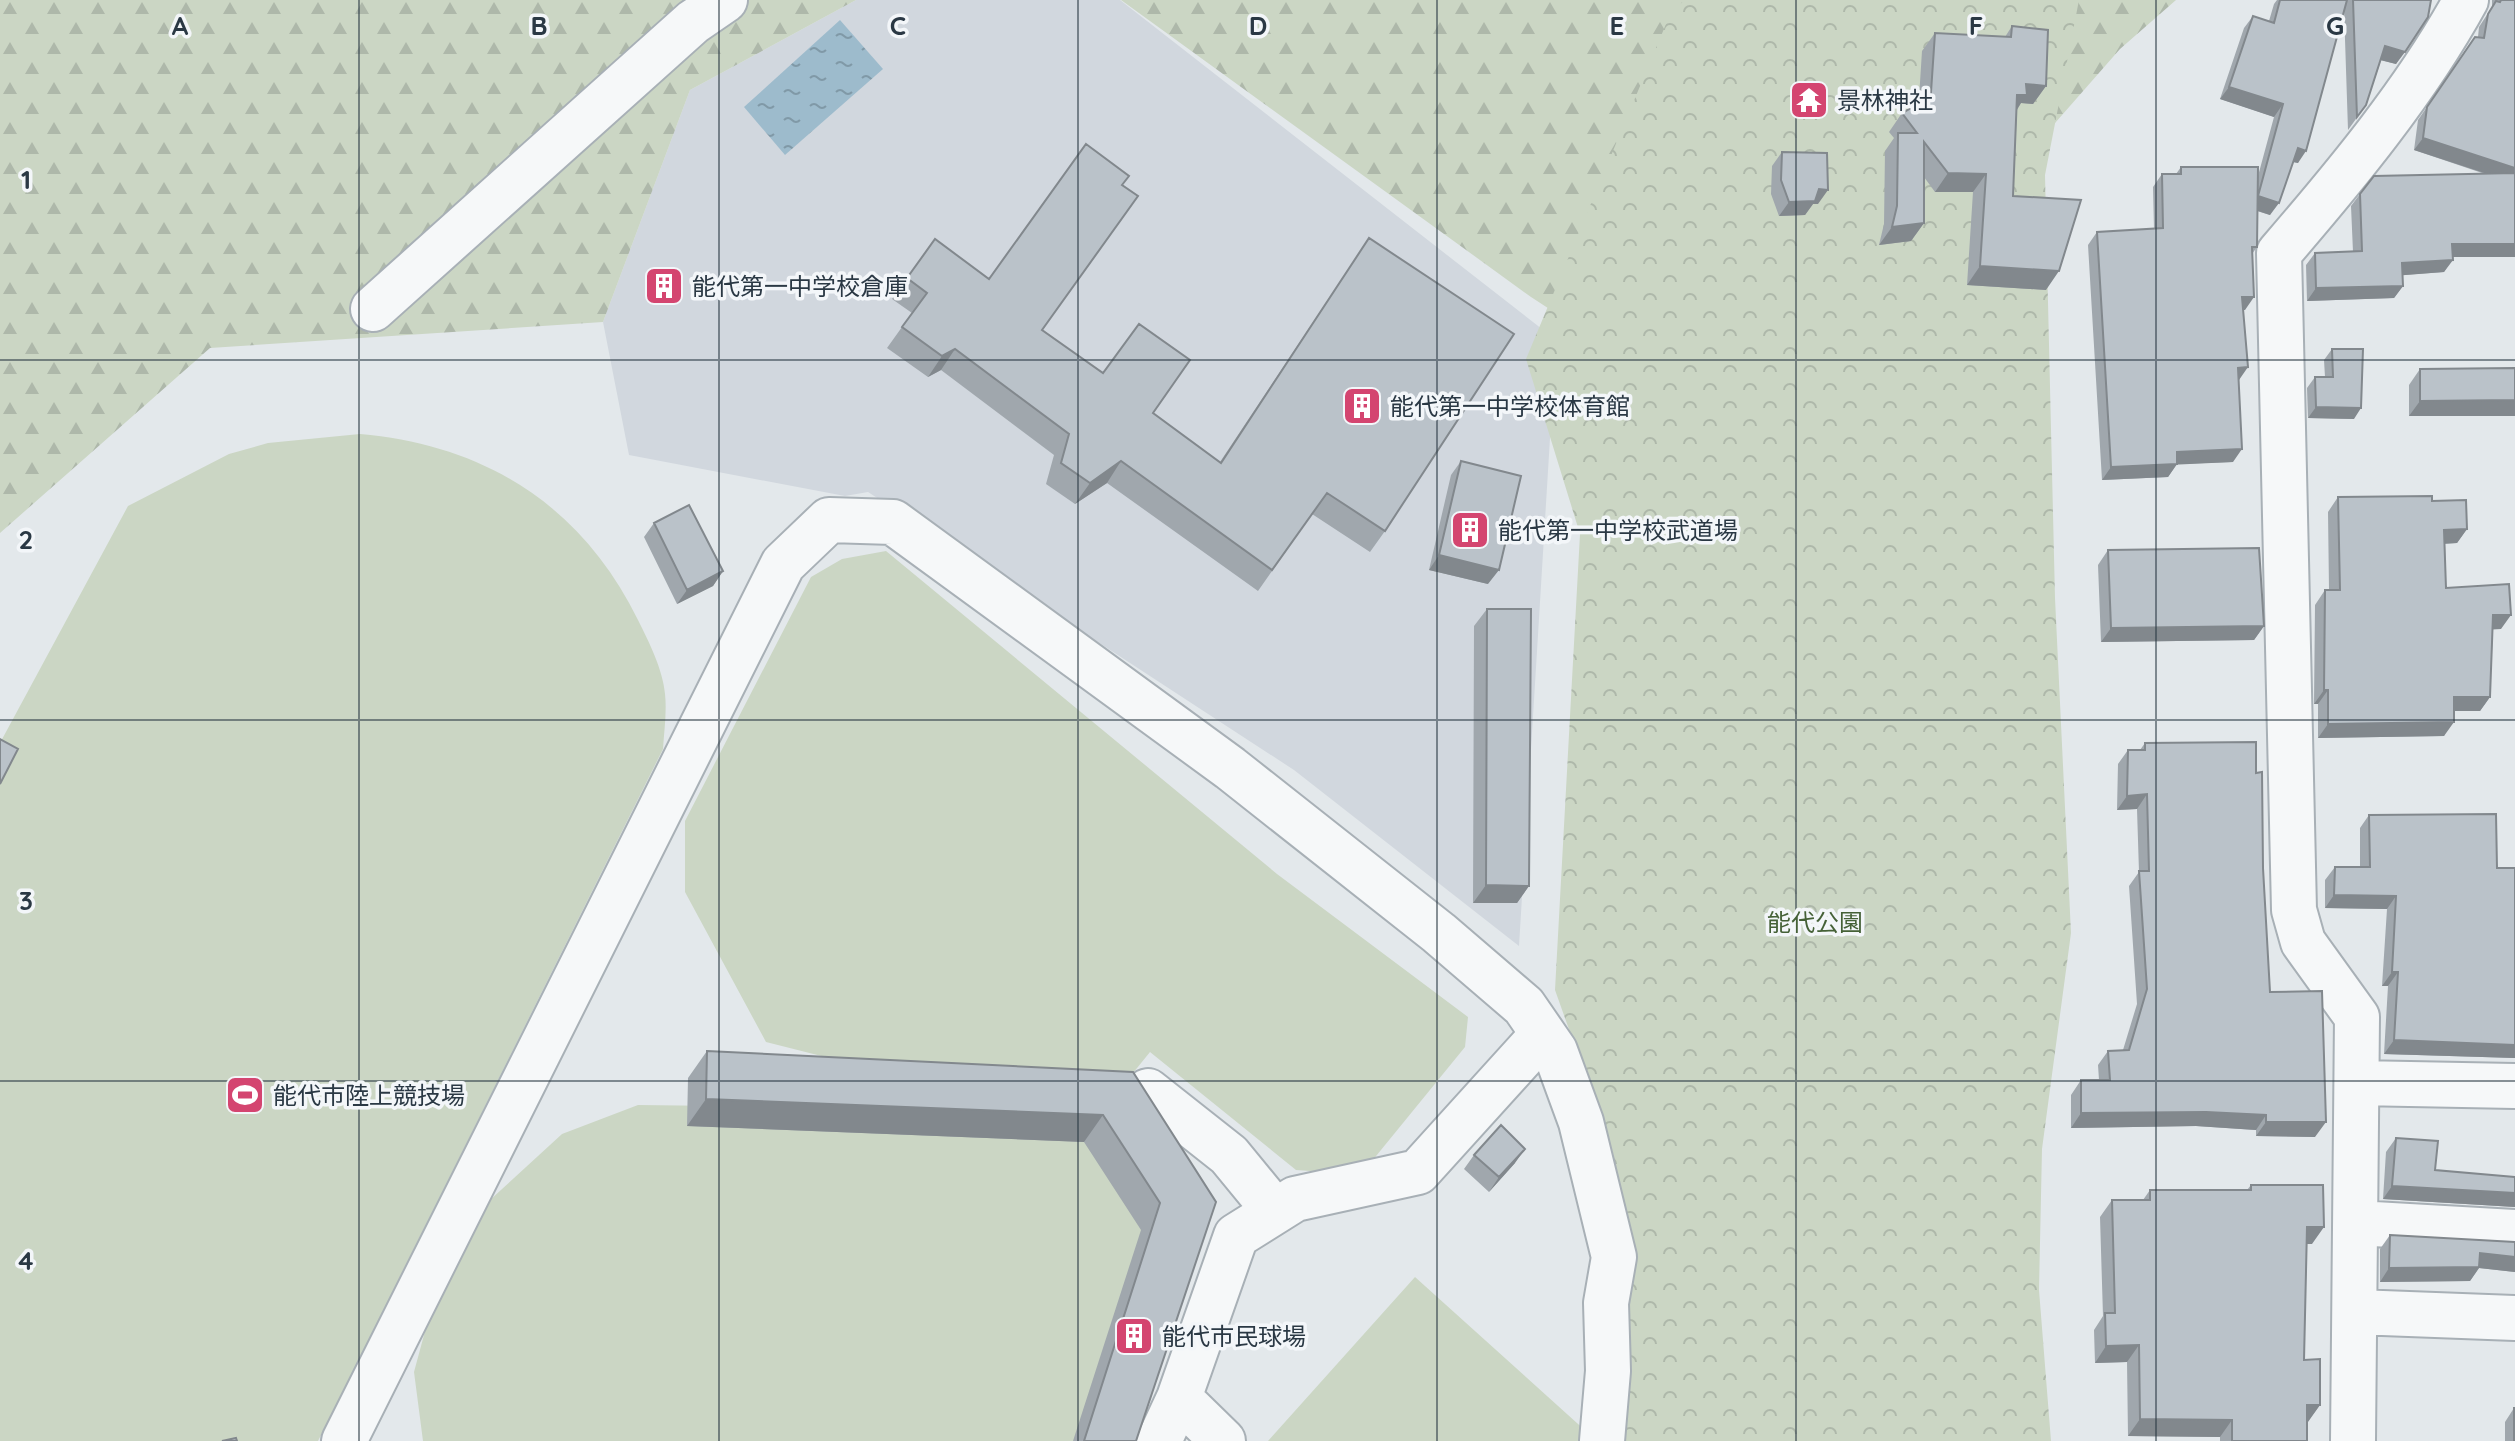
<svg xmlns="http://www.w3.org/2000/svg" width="2515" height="1441" font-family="Quicksand,'Noto Sans JP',sans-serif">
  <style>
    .built { fill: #d1d7de }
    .forest { fill: url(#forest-firs) }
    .park { fill: url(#park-crowns) }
    .pitch { fill: #cbd6c4 }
    .water { fill: url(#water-ripples) }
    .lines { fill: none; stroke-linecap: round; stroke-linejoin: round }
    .minor-casing { stroke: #a8b0b6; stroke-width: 48 }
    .minor { stroke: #f6f8f9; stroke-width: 44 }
    .wall { fill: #a0a7ad }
    .shaded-wall { fill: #82888d }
    .building { fill: #bac2c9; stroke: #82888d; stroke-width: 2 }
    .grid { fill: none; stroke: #2a3844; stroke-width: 2; stroke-opacity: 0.55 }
    .labels { text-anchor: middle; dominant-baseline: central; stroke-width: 7; stroke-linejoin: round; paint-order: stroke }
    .poi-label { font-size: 24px; fill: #2a3844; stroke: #f3f6f9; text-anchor: start }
    .park-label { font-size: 24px; fill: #456137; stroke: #f3f6f9 }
    .grid-label { font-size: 26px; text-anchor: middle; font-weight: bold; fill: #2a3844; stroke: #f3f6f9; stroke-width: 7; stroke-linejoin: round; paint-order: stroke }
  </style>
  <defs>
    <pattern id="forest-firs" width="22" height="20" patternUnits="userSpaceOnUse" patternTransform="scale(2)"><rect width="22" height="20" fill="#cbd6c4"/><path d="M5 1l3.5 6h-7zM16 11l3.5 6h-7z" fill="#aeb8aa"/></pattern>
    <pattern id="park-crowns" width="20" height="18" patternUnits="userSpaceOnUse" patternTransform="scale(2)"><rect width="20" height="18" fill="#cbd6c4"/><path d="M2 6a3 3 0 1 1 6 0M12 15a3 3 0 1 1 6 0" fill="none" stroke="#aeb8aa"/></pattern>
    <pattern id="water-ripples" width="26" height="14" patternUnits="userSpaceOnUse" patternTransform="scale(2)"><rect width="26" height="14" fill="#9dbbcc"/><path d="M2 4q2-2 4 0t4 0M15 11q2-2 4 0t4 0" fill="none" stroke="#8099a7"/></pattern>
  </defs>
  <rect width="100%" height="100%" fill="#e3e8eb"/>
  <path class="built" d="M856 0H1120L1556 340 1519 946 1294 770 868 492 845 496 629 455 603 322 690 90Z"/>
  <path class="forest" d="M0 0H856L690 90 603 322 210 348 0 533Z
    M1121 0H2176L2120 49 1911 287 1672 389 1531 297Z"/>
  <path class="park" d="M1685 0H2079L2045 175 2055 598 2071 933 2042 1149 2039 1290 2051 1441H1616L1625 1253 1613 1153 1555 990 1580 534 1526 359 1671 12Z"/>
  <path class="pitch" d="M360 434C486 445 582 506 638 620 649 642 663 670 665 694 667 712 664 732 663 749L318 1441H0V743L128 506 229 454 268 443Z
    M886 551 1277 874 1468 1017 1465 1047 1372 1161 1339 1173 1296 1170 1150 1052 1116 1094 861 1066 766 1042 685 892V821L811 577 842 559Z
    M638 1105 1096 1110 1176 1235 1102 1441H423L414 1372 441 1272 490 1200 562 1134Z
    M1415 1277 1588 1433 1581 1441H1268Z"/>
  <path class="water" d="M840 20 883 69 785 155 744 107Z"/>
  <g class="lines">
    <defs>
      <path id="minor" d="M373 309 693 22 725 0
        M2357 1083 2515 1086
        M1148 1091 1229 1155 1275 1211
        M2356 1223 2515 1232
        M2356 1312 2515 1318
        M1179 1398 1236 1236 1295 1199 1418 1172 1543 1034
        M344 1441 783 564 829 520 893 522 1230 768 1439 933 1524 1006 1555 1051 1581 1122 1614 1257 1606 1303 1608 1371 1602 1441
        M1159 1441 1179 1398 1223 1441
        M2353 1441 2357 1017 2303 942 2294 910 2279 253C2347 174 2416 91 2466 0"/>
    </defs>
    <use href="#minor" class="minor-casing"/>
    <use href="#minor" class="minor"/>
  </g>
  <path class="wall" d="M2277 0H2431L2396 64 2381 60 2366 105 2348 130 2344 9 2298 163 2293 162 2270 215 2257 211V247L2252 254 2245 310H2243L2233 462 2177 464 2168 477 2102 480 2088 245 2097 232 2154 229 2153 187 2162 174H2176L2181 167 2258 176 2274 117 2220 99 2244 28 2253 16 2269 21 2274 4Z
    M2492 0H2515V257H2453L2444 272 2403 275V286L2394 298 2307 301 2306 265 2315 253 2353 252 2351 206 2360 194 2485 174 2414 150 2418 120 2475 37H2478L2479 27 2492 7Z
    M2012 26 2046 86 2033 104 2021 103 2017 110 2013 196 2046 290 1967 285 1973 192H1935L1924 177V223L1911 241 1879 245 1884 224 1885 151 1894 138 1889 132 1902 113 1913 107 1919 98 1922 51 1935 33 2005 37Z
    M1782 152 1818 204H1813L1805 215 1779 216 1771 194 1772 166Z
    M1122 185 1043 330 1153 413 1220 462 1369 238 1385 531 1370 552 1312 514 1258 591 1107 483 1075 504 1046 484 1054 455 941 370 928 377 887 348 912 313 892 299 935 239 989 279Z
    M2332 349 2354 419 2308 418 2307 388 2315 377H2325L2324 360Z
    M2515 368V416H2409V385L2420 369Z
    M1461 461 1488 584 1429 570 1451 475Z
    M2338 497 2432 501 2467 529 2457 543 2445 544 2446 588 2501 629H2493L2490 697 2480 711H2454L2444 736 2318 738V704H2314L2315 605 2325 590H2329L2328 512Z
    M654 523 723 571 713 586 677 604 644 537Z
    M2108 550 2264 626 2254 640 2101 642 2098 565Z
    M1487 609 1529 886 1517 903H1473L1474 626Z
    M2145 743 2256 773 2270 992 2315 1137 2256 1136V1130L2196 1126 2071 1128V1095L2081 1080H2099L2098 1065 2108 1051 2123 1050 2137 1004 2129 886 2139 872 2137 809 2117 810 2118 764 2128 750H2140Z
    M2369 815 2497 868H2515V1058L2384 1054 2388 986H2382L2387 909 2325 908V880L2335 867H2360V828Z
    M707 1051 1133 1072 1216 1202 1136 1441H1073L1141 1230 1084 1142 687 1126 688 1078Z
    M2396 1138 2435 1170 2515 1177V1207L2383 1199 2386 1152Z
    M1474 1155 1515 1163 1489 1192 1464 1169Z
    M2251 1185 2312 1244H2307L2304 1360 2320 1405 2307 1422V1441H2220V1437L2128 1436 2127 1362 2095 1363 2094 1330 2103 1316 2100 1217 2112 1200H2143L2150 1190H2247Z
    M2390 1235 2515 1242V1272L2479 1268 2470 1281 2380 1282V1249Z
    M2514 1408 2515 1441H2505V1422Z"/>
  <path class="shaded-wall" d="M2385 46 2405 52 2396 64 2376 59Z
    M2026 84 2046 86 2033 104 2021 103 2014 114H2004Z
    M2229 87 2283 104 2274 117 2220 99Z
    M2423 138 2515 168V183L2414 150Z
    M2298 148 2306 151 2298 163 2289 161Z
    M1948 173 1986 174 1973 192H1935Z
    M1819 189 1828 190 1818 204H1813L1805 215 1779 216 1789 202Z
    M2258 196 2279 203 2270 215 2249 208Z
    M1924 223 1911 241 1879 245 1892 227Z
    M2452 244H2515V257H2443Z
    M2453 260 2444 272 2393 276 2402 263Z
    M1980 266 2059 271 2046 290 1967 285Z
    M2403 286 2394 298 2307 301 2316 288Z
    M2242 297H2254L2245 310H2233Z
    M955 349 941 370 928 377 942 356Z
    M2248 367 2239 380 2238 368Z
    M2515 400V416H2409L2420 401Z
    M2316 407 2361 408 2354 419 2308 418Z
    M2242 449 2233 462 2168 465 2177 452Z
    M1121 461 1107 483 1075 504 1090 483Z
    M2177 464 2168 477 2102 480 2111 467Z
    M2467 529 2457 543 2434 544 2444 530Z
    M1439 555 1499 570 1488 584 1429 570Z
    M723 571 713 586 677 604 687 590Z
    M2493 615H2511L2501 629 2483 630Z
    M2264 626 2254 640 2101 642 2111 628Z
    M2324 690H2328L2318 704H2314Z
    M2454 697H2490L2480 711H2444Z
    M2454 722 2444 736 2318 738 2328 724Z
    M2147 794 2137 809 2117 810 2127 796Z
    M1486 885 1529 886 1517 903H1473Z
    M2334 895 2396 896 2387 909 2325 908Z
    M2392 972H2398L2388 986H2382Z
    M2394 1040 2515 1045V1058L2384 1054Z
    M706 1099 1103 1115 1084 1142 687 1126Z
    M2206 1112 2266 1115 2256 1130 2196 1126 2071 1128 2081 1113Z
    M2266 1122H2326L2315 1137 2256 1136Z
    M1525 1149 1515 1163 1489 1192 1499 1177Z
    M2392 1186 2515 1193V1207L2383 1199Z
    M2307 1227H2324L2312 1244H2296Z
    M2480 1253 2515 1257V1272L2479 1268 2470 1281 2380 1282 2389 1268Z
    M2139 1345 2127 1362 2095 1363 2106 1346Z
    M2307 1405H2320L2308 1422H2295Z
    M2140 1419 2232 1420 2220 1437 2128 1436Z"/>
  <path class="building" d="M2280 0H2347L2306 151 2298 148 2279 203 2258 196 2283 104 2229 87 2253 16 2274 23Z
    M2353 0H2431L2428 17 2405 52 2385 46 2366 105 2357 117Z
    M2501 0H2515V168L2423 138 2427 107 2475 37 2484 38 2488 14 2496 1 2500 2Z
    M2012 26 2048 30 2046 86 2026 84 2027 95H2017L2013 196 2081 200 2059 271 1980 266 1986 174 1948 173 1924 142V223L1892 227 1897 206 1898 133H1917L1902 113 1924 101V91L1931 92 1935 33 2011 37Z
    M1086 144 1129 176 1122 185 1138 196 1042 330 1103 373 1139 324 1190 360 1153 413 1221 463 1369 238 1514 334 1385 531 1327 493 1272 570 1121 461 1090 483 1061 463 1069 434 955 349 942 356 902 327 927 293 907 278 935 239 989 279Z
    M1782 152 1827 153 1828 190 1819 189 1815 201 1789 202 1781 180Z
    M2181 167H2258L2257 247H2252L2254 297H2242L2248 367 2238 368 2242 449 2177 452V464L2111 467 2097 232 2163 228 2162 174H2181Z
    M2515 173V244H2452L2453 260 2402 263 2403 286 2316 288 2315 253 2362 251 2360 194 2374 176Z
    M2332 349H2363L2361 408 2316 407 2315 377H2333Z
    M2515 368V400L2420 401V369Z
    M1461 461 1521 476 1499 570 1439 555Z
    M2432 496V501L2466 500 2467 529 2444 530 2446 588 2509 584 2511 615H2493L2490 697H2454V722L2328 724V690H2324L2325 590H2340L2338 497Z
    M689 505 723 571 687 590 654 523Z
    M2259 548 2264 626 2111 628 2108 550Z
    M1487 609H1531L1529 886 1486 885Z
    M0 739 18 749 0 784Z
    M2256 742V773L2262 772 2263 868 2270 992 2322 991 2326 1122H2266V1115L2206 1112 2081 1113V1080H2110L2108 1051 2129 1050 2147 989 2139 871H2149L2147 794 2127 796 2128 750H2145V743Z
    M2496 814 2497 868H2515V1045L2394 1040 2398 972H2392L2396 896 2334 895 2335 867H2370L2369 815Z
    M707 1051 1133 1072 1216 1202 1136 1441H1084L1160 1203 1103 1115 706 1099Z
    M1501 1125 1525 1149 1499 1177 1474 1155Z
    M2396 1138 2438 1141 2435 1170 2515 1177V1193L2392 1186Z
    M2251 1185H2323L2324 1227H2307L2304 1360 2320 1359V1405H2307V1441H2232V1420L2140 1419 2139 1345 2106 1346 2105 1313H2115L2112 1200H2150V1190H2251Z
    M2390 1235 2515 1242V1257L2480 1253 2479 1267 2389 1268Z
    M2514 1408H2515V1441H2514Z
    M236 1438 237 1441H222Z"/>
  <path class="grid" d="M359 0V1441M719 0V1441M1078 0V1441M1437 0V1441M1796 0V1441M2156 0V1441M0 360H2515M0 720H2515M0 1081H2515"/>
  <defs>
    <symbol id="temple-square" viewBox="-11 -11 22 22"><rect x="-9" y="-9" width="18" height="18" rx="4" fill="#d44570" stroke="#f3f6f9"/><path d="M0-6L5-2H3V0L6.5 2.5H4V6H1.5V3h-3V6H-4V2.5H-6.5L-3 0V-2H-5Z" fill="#fff"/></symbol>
    <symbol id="building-square" viewBox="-11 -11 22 22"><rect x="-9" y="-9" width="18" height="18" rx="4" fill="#d44570" stroke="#f3f6f9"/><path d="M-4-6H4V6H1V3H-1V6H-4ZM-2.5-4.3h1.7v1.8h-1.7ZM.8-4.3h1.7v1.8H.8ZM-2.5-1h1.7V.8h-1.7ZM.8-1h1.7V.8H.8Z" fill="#fff"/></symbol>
    <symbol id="stadium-square" viewBox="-11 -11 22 22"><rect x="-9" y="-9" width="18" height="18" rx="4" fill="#d44570" stroke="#f3f6f9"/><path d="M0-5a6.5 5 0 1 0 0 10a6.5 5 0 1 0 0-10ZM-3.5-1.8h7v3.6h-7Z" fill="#fff"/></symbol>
  </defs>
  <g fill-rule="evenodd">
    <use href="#temple-square" x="1787" y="78" width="44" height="44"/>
    <use href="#building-square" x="642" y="264" width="44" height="44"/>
    <use href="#building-square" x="1340" y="384" width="44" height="44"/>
    <use href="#building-square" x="1448" y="508" width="44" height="44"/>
    <use href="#stadium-square" x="223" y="1073" width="44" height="44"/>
    <use href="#building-square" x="1112" y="1314" width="44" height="44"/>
  </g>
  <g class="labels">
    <g class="poi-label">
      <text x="1837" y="100">景林神社</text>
      <text x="692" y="286">能代第一中学校倉庫</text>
      <text x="1390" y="406">能代第一中学校体育館</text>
      <text x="1498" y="530">能代第一中学校武道場</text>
      <text x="273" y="1095">能代市陸上競技場</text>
      <text x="1162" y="1336">能代市民球場</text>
    </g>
    <g class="park-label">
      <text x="1815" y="922">能代公園</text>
    </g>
  </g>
  <g class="grid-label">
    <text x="180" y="35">A</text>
    <text x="539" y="35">B</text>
    <text x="898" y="35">C</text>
    <text x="1258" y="35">D</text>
    <text x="1617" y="35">E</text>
    <text x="1976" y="35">F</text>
    <text x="2335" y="35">G</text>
    <text x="26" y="189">1</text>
    <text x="26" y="549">2</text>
    <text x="26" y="910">3</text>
    <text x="26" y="1270">4</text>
  </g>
</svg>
